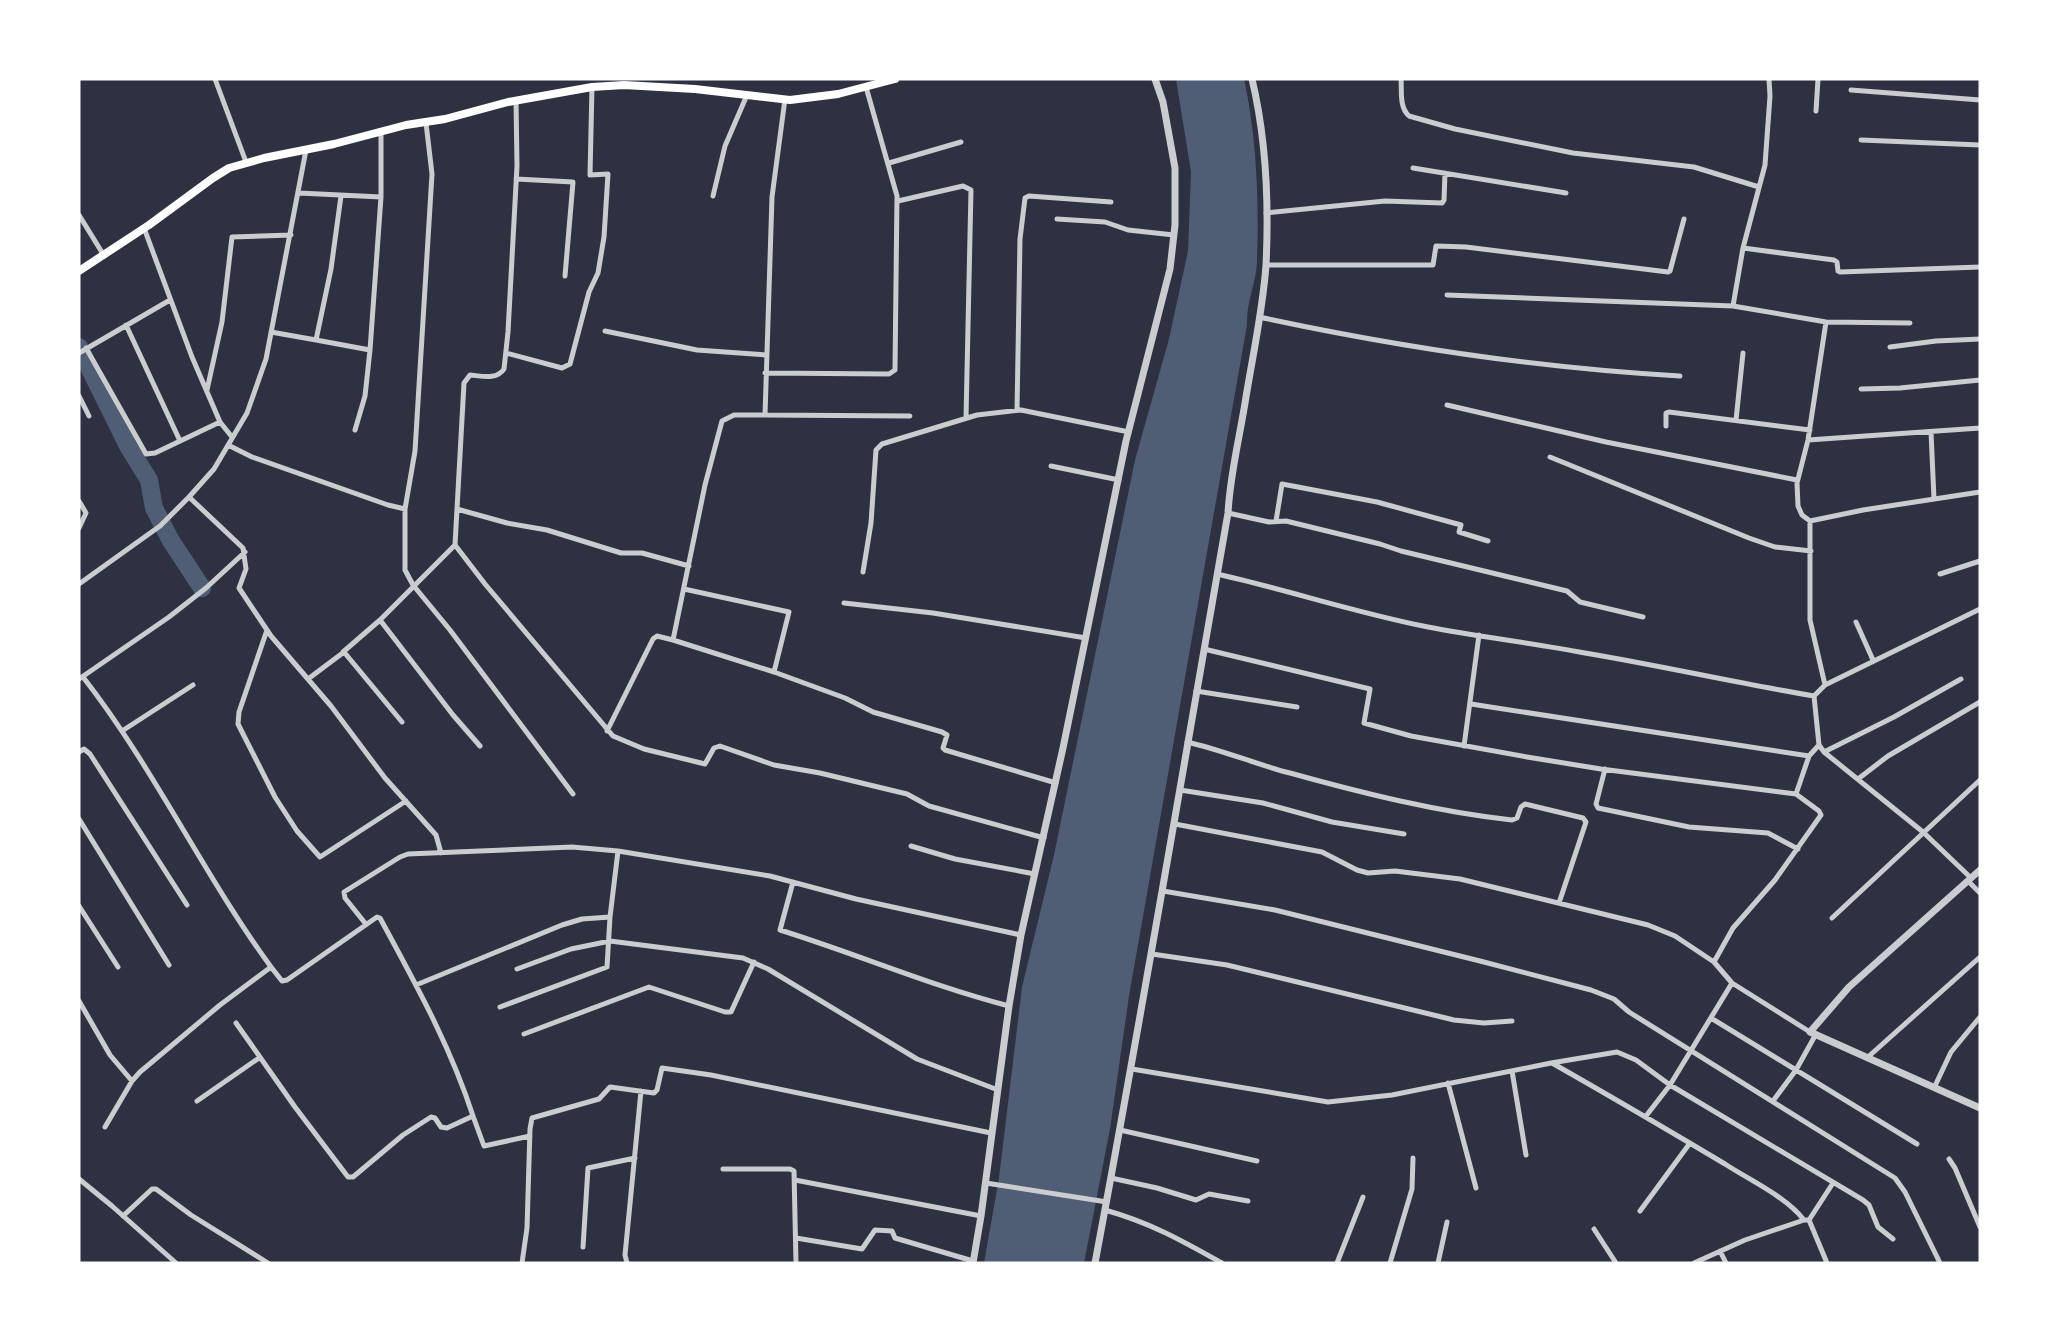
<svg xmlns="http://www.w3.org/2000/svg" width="2059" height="1342" font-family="'DM Sans',sans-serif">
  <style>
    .water { fill: #4f5d75 }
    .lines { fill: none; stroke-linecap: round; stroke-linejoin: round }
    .river { stroke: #4f5d75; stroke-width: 18 }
    .minor { stroke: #caccd0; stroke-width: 5 }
    .tertiary { stroke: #caccd0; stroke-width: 7 }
    .secondary { stroke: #fff; stroke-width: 8 }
  </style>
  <rect width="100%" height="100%" fill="#2d3142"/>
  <path class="water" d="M1176 79H1244C1257 138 1259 201 1257 262 1256 284 1246 303 1247 325L1129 996 1110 1129 1084 1263H984L999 1178 1022 987 1054 855 1135 460 1169 339 1188 251 1191 172Z"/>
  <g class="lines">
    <path class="river" d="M79 347 128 446 149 480 154 508 171 541 202 588"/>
    <path class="minor" d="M215 79 246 162
      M1401 79C1402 91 1399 107 1409 116L1455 129 1573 153 1694 167 1759 187
      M1769 79 1770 96 1765 165 1743 248 1733 306 1826 322
      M1851 90 1980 100
      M785 99 772 197 765 415 910 416
      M516 100 517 166 508 332 504 369C497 380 482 376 470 375L464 383 455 545 485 584 613 736 644 749 705 764 714 748 720 746 774 765 820 773 907 794 929 806 1044 838
      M1816 111 1818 79
      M426 123 432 174 415 451 405 509V570L413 585 450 630 573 794
      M1861 140 1980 145
      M889 163 961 142
      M1413 168 1566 193
      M516 179 573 182 565 276
      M299 193 381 197
      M713 196 725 146 747 95
      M898 201 963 186 971 190 966 418
      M1266 213 1385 201 1442 203 1444 200 1445 173
      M79 215 103 254
      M1057 219 1105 222 1128 230 1174 235
      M144 228 192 357 220 422 232 437
      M1743 248 1834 260 1837 262 1838 271 1840 272 1980 267
      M1266 265H1433L1436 246 1466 247 1668 272 1670 271 1684 219
      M1447 295 1733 306
      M1259 317C1398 347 1538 368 1680 376
      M126 325 180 441
      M605 331 697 350 766 355
      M271 332 316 340 331 269 341 196
      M316 340 370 350 381 197V131
      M1890 347 1936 341 1980 339
      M86 348 146 454 155 453 220 422
      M79 353 170 300
      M506 353 562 368 570 364 589 292 598 273 604 237 608 174 590 175 592 87
      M765 373 889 374 895 370 897 196 866 87
      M1861 389 1900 388 1980 380
      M207 390 222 322 232 237 291 235
      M79 396 89 416
      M1447 405 1606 442 1797 480
      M1017 410 1020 239 1025 198 1029 196 1111 202
      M1736 420 1743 353
      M1666 426V413L1669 412 1810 430
      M355 430 365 396 370 350
      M1931 432 1934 499
      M1808 440 1980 428
      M228 445 252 457 388 505 405 509
      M1550 457 1749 538 1775 547 1811 551
      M1051 466 1119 480
      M189 497 243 548 246 569 239 588 271 636 331 706 385 778 436 835 441 853
      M79 501 86 513 79 528
      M457 509 507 523 547 530 621 553H642L689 566
      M1228 513 1269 522 1286 521 1380 544 1401 551 1567 591 1580 602 1643 617
      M1276 521 1282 484 1377 502 1461 525 1459 532 1488 541
      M1810 521 1863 510 1980 492
      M455 545 380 620 453 715 480 746
      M863 572 871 523 876 450 882 444 977 415 1021 410 1129 432
      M1217 574C1288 590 1356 613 1428 627 1480 637 1533 643 1585 653 1662 666 1737 683 1814 696L1819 745 1824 752 1923 832 1971 878
      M1940 574 1980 561
      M79 584 160 526 189 497 214 469 247 413 266 359 306 150
      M684 589 789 612 774 672
      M844 603 933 613 1086 638
      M1856 622 1873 660
      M267 630 239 712 238 724 275 797 297 831 320 857 406 801
      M673 640 774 672 845 698 873 712 942 732 947 735 943 748 945 750 1056 783
      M1204 649 1370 689 1364 723 1411 736 1527 757 1601 769 1796 794 1819 811 1821 815 1775 880 1733 928 1714 962
      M343 652 380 620
      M83 677C154 768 203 874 271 967
      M79 679 169 617 206 588 245 552
      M308 679 344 652 402 722
      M1825 685 1810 620V521L1802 515 1798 506 1797 483 1808 440 1826 322 1910 323
      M1196 691 1297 707
      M1814 696 1825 685 1980 609
      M1471 704 1809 756 1819 745
      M122 731 193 685
      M607 731 653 639 657 636 673 640 705 485 722 421 734 415H765
      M1187 742C1222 750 1255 764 1290 773 1362 793 1438 812 1512 820L1517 818 1521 807 1525 804 1583 818 1586 822 1559 903
      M1464 746 1479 635
      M79 752 84 749 90 754 187 905
      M1824 752 1894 717 1961 679
      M1605 769 1596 804 1598 808 1689 827 1768 833 1798 849
      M1858 779 1888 756 1980 702
      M1180 790 1263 803 1332 822 1404 834
      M1796 794 1809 756
      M79 819 169 965
      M1175 824 1322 852 1357 870 1368 873 1395 871 1460 879 1648 925 1675 936 1714 962 1732 983 1810 1032
      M911 846 955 859 1035 874
      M1968 881 1980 893
      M793 882 780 930C857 954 931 986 1009 1006
      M1163 891 1275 910 1480 961 1591 990 1614 999 1629 1012 1895 1178 1905 1192 1940 1263
      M79 906 118 967
      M1832 918 1980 780
      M365 923 345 898 344 892 400 857 408 854 572 847 618 851 770 876 856 899 1021 935
      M1152 954 1227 965 1454 1020 1484 1023 1512 1021
      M517 969 571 949 610 941 743 958 768 969 917 1059 998 1090
      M416 985 562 925 582 919 610 917 618 851
      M79 1001 110 1055 132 1081
      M500 1007 607 967 610 917
      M1711 1018 1917 1144
      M236 1023 295 1107 348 1177H353L403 1135 431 1117 435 1118 441 1127 447 1128 473 1116 484 1146 530 1136
      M524 1034 649 987 725 1012H731L754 962
      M1868 1057 1980 957
      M1552 1063C1610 1096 1668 1130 1725 1164 1751 1181 1785 1196 1804 1220H1809L1827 1263
      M1132 1069 1328 1102 1392 1095 1551 1063 1617 1052 1636 1060 1670 1085 1863 1200 1869 1205 1878 1227 1893 1239
      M1512 1071 1526 1155
      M1448 1083 1476 1188
      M1934 1088 1951 1052 1980 1017
      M197 1101 259 1058
      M1773 1101 1796 1070 1816 1034
      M1646 1116 1670 1085 1732 983
      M105 1127 132 1081 140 1072 220 1005 271 967 282 981 287 980 377 917 380 918C415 983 450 1045 473 1116
      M1120 1130 1257 1161
      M1949 1159 1955 1168 1980 1227
      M723 1169H790L794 1171 796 1263
      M1111 1178 1157 1188 1196 1200 1209 1194 1248 1201
      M79 1179 112 1206 176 1263
      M795 1180 981 1216
      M986 1183 1107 1202
      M1105 1210C1151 1223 1181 1240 1222 1263
      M1640 1211 1690 1143
      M123 1216 152 1189H156L191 1215 268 1263
      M1809 1220 1833 1183
      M1594 1229 1616 1263
      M796 1238 862 1249 875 1230 892 1231 895 1238 973 1261
      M583 1247 588 1168 635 1158
      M1720 1251 1726 1263
      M522 1263 527 1228 530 1129 532 1118 599 1099 610 1087 654 1093 657 1090 662 1068 711 1075 991 1133
      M627 1263 625 1255 641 1091
      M1337 1263 1363 1197
      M1390 1263 1412 1189 1413 1158
      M1438 1263 1447 1222
      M1694 1263 1745 1240 1804 1220"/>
    <path class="tertiary" d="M1980 870 1849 987 1810 1032 1980 1108
      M973 1263 981 1216 1009 1006 1021 935 1063 748 1126 441 1170 269 1175 225V168L1163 102 1155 79
      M1095 1263C1142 1014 1184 763 1228 513 1230 474 1240 436 1246 397 1253 354 1263 309 1266 265 1269 204 1266 138 1252 79"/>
    <path class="secondary" d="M79 271 149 225 213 178 229 168 264 158 334 144 406 125 445 119 508 102 592 87 624 85 695 89 790 100 838 94 895 79"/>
  </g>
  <rect width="2059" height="1342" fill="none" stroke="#ffffff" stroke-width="161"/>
</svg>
